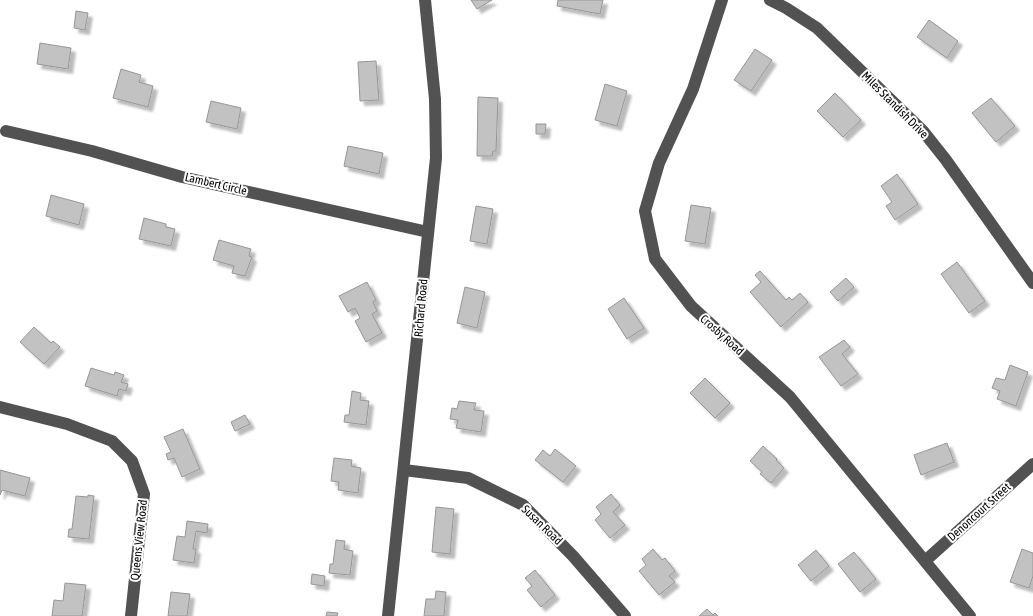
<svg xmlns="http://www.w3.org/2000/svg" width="1033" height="616" font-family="'Asap Condensed',sans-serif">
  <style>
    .building { fill: #c2c2c2; stroke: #969696; filter: url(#shadow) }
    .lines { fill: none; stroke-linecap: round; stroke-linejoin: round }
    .minor { stroke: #525252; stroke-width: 12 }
    .labels { text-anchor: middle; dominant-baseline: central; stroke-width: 4; stroke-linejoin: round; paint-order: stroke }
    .street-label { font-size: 12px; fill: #000; stroke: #fff }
  </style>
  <defs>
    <filter id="shadow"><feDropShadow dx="4.5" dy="4.5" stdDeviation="1" flood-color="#0004"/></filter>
  </defs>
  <rect width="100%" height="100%" fill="#fff"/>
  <path class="building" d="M471 0H492L477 9Z
    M558 0H603L600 14 557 6Z
    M76 11 88 13 85 30 74 28Z
    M929 20 958 41 947 58 917 37Z
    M40 43 71 48 68 69 37 64Z
    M755 49 772 60 751 91 734 80Z
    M376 61 379 100 360 101 358 62Z
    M121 69 141 75 139 82 153 86 148 107 113 98Z
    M605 84 627 91 617 126 595 120Z
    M835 93 861 120 843 137 817 111Z
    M478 97 498 98 496 151H493L492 156H477Z
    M991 98 1015 126 996 142 972 113Z
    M211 101 241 108 237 129 206 122Z
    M536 124H546L545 134H536Z
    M348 146 383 153 379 174 344 166Z
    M897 174 918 204 895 220 886 206 892 202 881 186Z
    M51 195 84 204 79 225 46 216Z
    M691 205 711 208 705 244 685 241Z
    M476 206 493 209 487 244 470 241Z
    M144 218 166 224V227L175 229 171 246 139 239Z
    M219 240 251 249 249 256 252 257 245 276 232 273 234 266 213 260Z
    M957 262 985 301 969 313 941 274Z
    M760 271 786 300 789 297 792 300 800 293 808 302 781 327 750 292 761 282 755 275Z
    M846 278 854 287 838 301 830 292Z
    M367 282 376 300 373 302 377 311 372 314 382 333 366 342 355 321 360 318 355 308 348 312 339 296Z
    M465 287 485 292 477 328 457 323Z
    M624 298 644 328 627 339 608 309Z
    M34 327 51 343 53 341 60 347 44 364 20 342Z
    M844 340 850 347 842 354 858 374 841 386 819 357Z
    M1010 365 1028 372 1016 406 997 399 1000 391 992 388 996 378 1005 380Z
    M91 368 114 375 115 372 124 375 121 382 128 384 126 391 119 389 117 396 85 386Z
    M705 378 730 403 715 418 690 393Z
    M352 391 361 393 360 400 369 401 366 425 344 422 345 415H349Z
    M459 401 476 403 474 410 484 411 481 432 456 428 458 420 450 419 452 408 457 409Z
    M245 415 250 424 235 431 231 422Z
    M183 429 200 469 182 477 174 458 168 460 166 454 171 452 164 437Z
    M947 443 954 462 921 475 914 455Z
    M763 446 777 459 776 460 784 468 771 483 760 474 762 472 750 461Z
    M555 449 576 466 563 482 535 460 543 450 550 456Z
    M334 458 352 460 351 466 361 468 358 493 338 490 339 482 331 481Z
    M0 470 30 478 25 496 2 490 0 495Z
    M611 494 620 505 613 512 625 525 610 538 595 520 601 514 596 507Z
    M88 495 94 496 89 539 68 537 69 529H72L76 496 88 497Z
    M436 507 454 509 450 554 432 552Z
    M187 521 208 524 207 533 196 531 193 549H196L194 563 173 560 177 536 185 537Z
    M336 540 345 541 344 549 353 551 350 575 329 573 330 564H333Z
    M653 549 662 560 665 558 675 571 669 576 675 582 659 595 639 571 646 565 642 559Z
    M1022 549 1033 553V576L1029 588 1010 582Z
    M816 550 829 566 811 581 798 565Z
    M854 552 876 579 860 592 838 564Z
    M535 570 555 595 541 607 527 590 532 586 525 578Z
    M312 574 325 576 324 586 311 584Z
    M65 583 86 585 82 616H52L54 600 63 601Z
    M436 591 446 592 444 616H424L426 599H435Z
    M171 592 190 594 187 616H168Z
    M707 609 713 615 715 613 718 616H699Z
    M327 612 338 613 337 616H326Z"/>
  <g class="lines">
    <path class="minor" d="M722 0 693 89 659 163 645 211 655 259 691 306 790 397 970 616
      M770 0 786 8 817 28 923 131 946 160 1033 283
      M6 131 92 151 182 177 428 232
      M0 407 67 424 112 441 132 461 144 494 131 616
      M404 470 468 478 523 505 573 556 625 616
      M925 561 1033 464
      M388 616 436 158 435 99 425 0"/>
  </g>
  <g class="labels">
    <g class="street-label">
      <text transform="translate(895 105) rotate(45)">Miles Standish Drive</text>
      <text transform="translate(216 184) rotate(13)">Lambert Circle</text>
      <text transform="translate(421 308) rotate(-85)">Richard Road</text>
      <text transform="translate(722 335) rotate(42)">Crosby Road</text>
      <text transform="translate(979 512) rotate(-42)">Denoncourt Street</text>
      <text transform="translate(542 525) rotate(44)">Susan Road</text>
      <text transform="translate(139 540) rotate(-84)">Queens View Road</text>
    </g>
  </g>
</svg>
